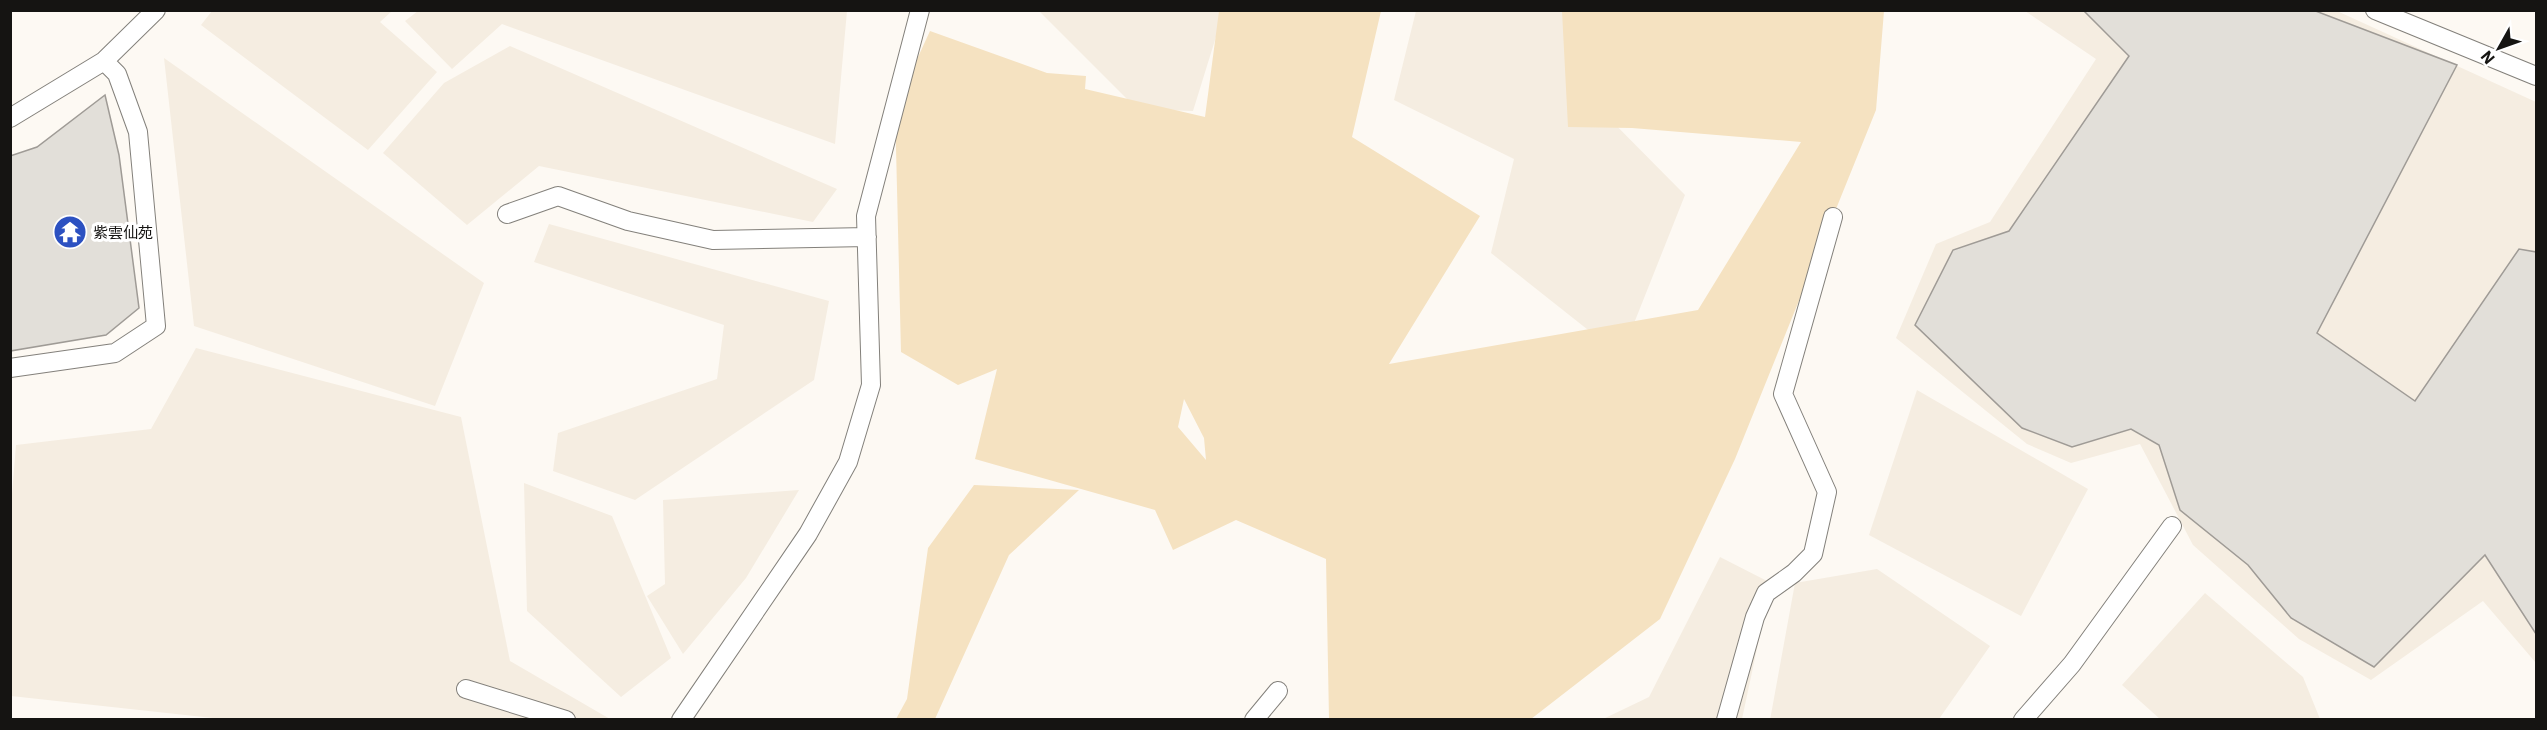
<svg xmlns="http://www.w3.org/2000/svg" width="2547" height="730" font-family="'IBM Plex Sans','Noto Sans SC',sans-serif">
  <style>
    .built { fill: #f5ede1 }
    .green { fill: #f5e2c1; fill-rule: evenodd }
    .building { fill: #e2dfd9; stroke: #9f9b96; stroke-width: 1.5 }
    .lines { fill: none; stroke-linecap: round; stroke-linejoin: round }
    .lane-casing { stroke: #83807b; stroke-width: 20 }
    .lane { stroke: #fff; stroke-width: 18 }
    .labels { text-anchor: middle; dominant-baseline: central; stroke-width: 6; stroke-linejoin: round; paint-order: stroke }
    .poi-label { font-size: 15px; fill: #151412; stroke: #fff; text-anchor: start }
  </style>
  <rect width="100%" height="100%" fill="#fdf9f3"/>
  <path class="built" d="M1038 10 1224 11 1193 111 1137 109Z
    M212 11H392L380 22 437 72 368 150 201 25Z
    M418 11H847L835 144 502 24 452 69 405 21Z
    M1416 11H1578L1591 100 1685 195 1621 356 1491 253 1514 159 1394 100Z
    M2025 11H2337L2536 102V663L2483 601 2371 680 2299 639 2193 545 2140 444 2071 463 2027 444 1896 338 1936 244 1990 222 2096 59Z
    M510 46 837 189 813 222 539 166 467 225 383 153 444 83Z
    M164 58 484 283 435 406 194 326Z
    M549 224 829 301 814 380 635 500 553 471 558 433 717 379 724 325 534 262Z
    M196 348 461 417 510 661 610 719 231 720 11 696 10 519 16 445 151 429Z
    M1917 390 2088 489 2021 616 1869 535Z
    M524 483 612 516 671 658 621 697 527 611Z
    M799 490 746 578 683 654 647 596 665 584 663 500Z
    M1720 557 1771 583 1742 719 1601 720 1649 697Z
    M1877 569 1990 646 1939 719 1770 720 1795 583Z
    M2205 593 2303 677 2320 719H2160L2122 685Z"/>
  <path class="green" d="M1219 11H1381L1352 137 1480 216 1389 364 1698 310 1801 142 1632 128 1568 127 1562 11H1884L1876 110 1735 459 1660 619 1531 719H1329L1326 559 1236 520 1173 550 1155 510 975 459 997 369 958 385 901 352 895 107 930 31 1047 73 1086 76 1085 89 1205 117ZM1184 399 1204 438 1206 460 1178 427Z
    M974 485 1079 490 1009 555 935 719H896L907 699 928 548Z"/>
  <path class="building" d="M2083 10H2313L2457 65 2317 333 2415 401 2519 249 2536 252V634L2485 555 2374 667 2291 618 2248 565 2180 510 2159 445 2131 429 2072 447 2022 428 1915 325 1953 250 2009 231 2129 56Z
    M105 95 119 155 139 308 106 335 10 351V156L37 147Z"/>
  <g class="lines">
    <defs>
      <path id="lane" d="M2375 10 2536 76
        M10 118 104 61 156 10
        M507 214 558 196 628 221 713 240 867 237
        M10 368 115 353 156 326 138 132 117 74 104 61
        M466 689 566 720
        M681 720 808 534 848 462 871 385 866 216 920 10
        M1254 720 1278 691
        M1726 720 1755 617 1766 593 1794 573 1813 554 1827 492 1783 394 1833 217
        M2023 720 2072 664 2172 526"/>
    </defs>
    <use href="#lane" class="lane-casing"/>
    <use href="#lane" class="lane"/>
  </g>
  <defs>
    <symbol id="temple-disc" viewBox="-11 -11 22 22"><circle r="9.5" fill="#2c51c1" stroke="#fff"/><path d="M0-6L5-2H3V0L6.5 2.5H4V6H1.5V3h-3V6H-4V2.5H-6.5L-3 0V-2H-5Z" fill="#fff"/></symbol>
  </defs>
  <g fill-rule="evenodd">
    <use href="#temple-disc" x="51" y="213" width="38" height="38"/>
  </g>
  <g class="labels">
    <g class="poi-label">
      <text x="93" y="232">紫雲仙苑</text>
    </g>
  </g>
  <rect width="2547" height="730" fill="none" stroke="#151412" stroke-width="24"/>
  <g transform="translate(2499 48) rotate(230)" stroke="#ffffff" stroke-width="4.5" paint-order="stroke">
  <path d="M0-4.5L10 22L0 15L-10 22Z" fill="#151412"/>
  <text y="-9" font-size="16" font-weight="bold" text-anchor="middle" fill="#151412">N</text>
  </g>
</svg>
